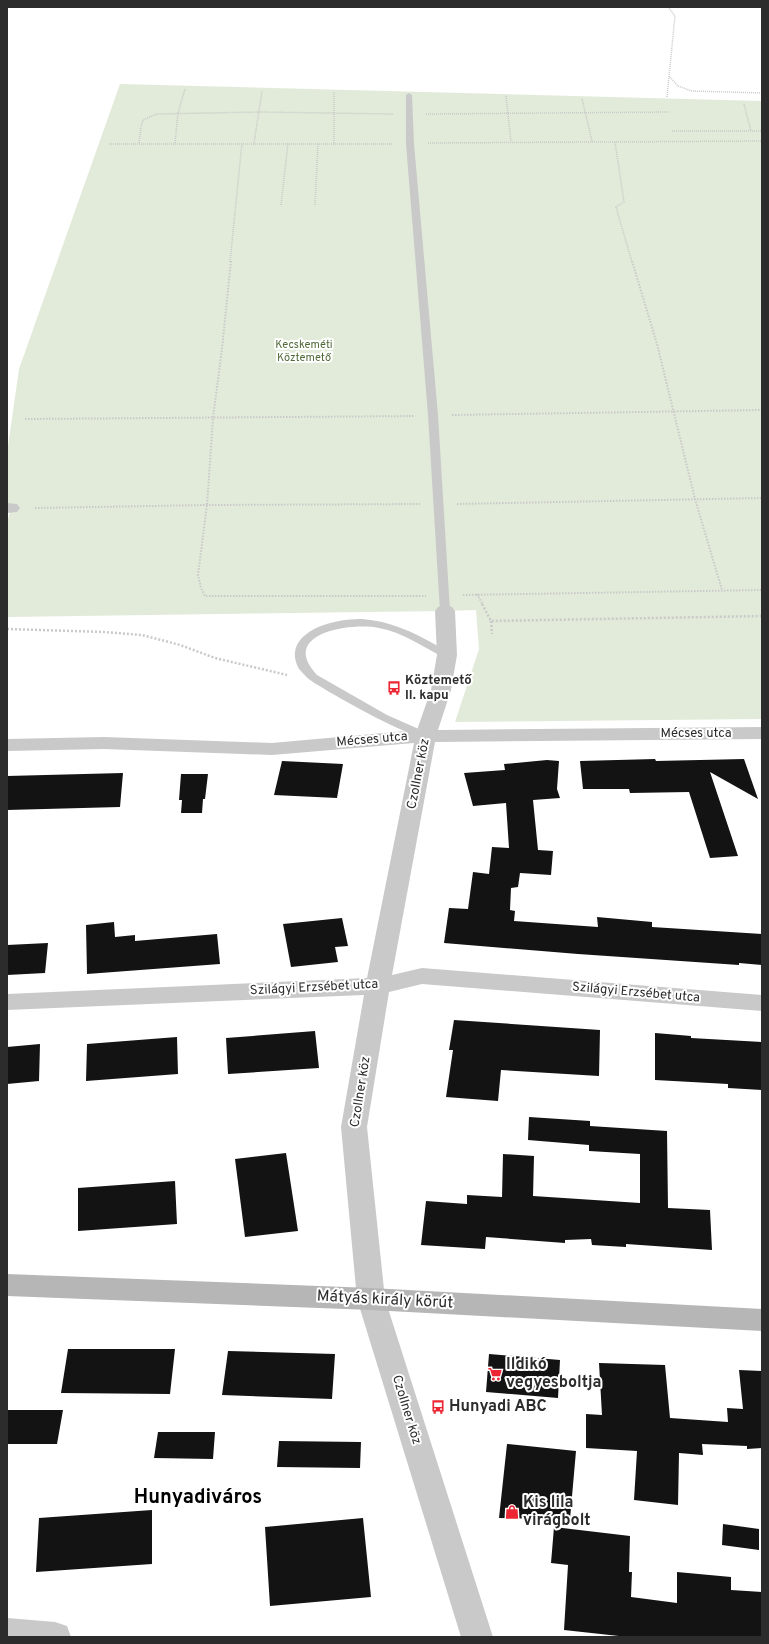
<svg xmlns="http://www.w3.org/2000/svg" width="769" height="1644" font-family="Overpass,sans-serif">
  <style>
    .green { fill: #e2ebd9 }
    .building { fill: #131313 }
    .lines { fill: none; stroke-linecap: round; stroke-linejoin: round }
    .path-far2 { stroke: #c9c9c9; stroke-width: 1.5; stroke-dasharray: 1 1; stroke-linecap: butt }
    .path-far1 { stroke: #c9c9c9; stroke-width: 2; stroke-dasharray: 1.5 1.5; stroke-linecap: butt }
    .path { stroke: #c9c9c9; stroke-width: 2.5; stroke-dasharray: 2 2; stroke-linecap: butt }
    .lane { fill: #c9c9c9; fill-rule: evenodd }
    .street { fill: #c9c9c9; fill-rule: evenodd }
    .secondary { fill: #b6b6b6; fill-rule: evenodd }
    .labels { text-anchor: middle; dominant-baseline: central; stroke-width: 4; stroke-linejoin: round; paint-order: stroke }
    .far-park-label { font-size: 11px; fill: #4f6938; stroke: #fff }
    .poi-label { font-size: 13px; font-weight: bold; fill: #2c2c2c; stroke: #fff; text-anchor: start }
    .street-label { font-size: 13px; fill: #2c2c2c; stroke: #fff }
    .near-street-label { font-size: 16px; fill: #2c2c2c; stroke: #fff }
    .near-poi-label { font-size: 16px; font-weight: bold; fill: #2c2c2c; stroke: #fff; text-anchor: start }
    .near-district-label { font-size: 20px; font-weight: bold; fill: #000; stroke: #fff }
  </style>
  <rect width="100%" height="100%" fill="#fff"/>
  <path class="green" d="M120 84 762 101V719L455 722 479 649 476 610 445 611 7 617V523L11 508 7 504V453L19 369Z"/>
  <path class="building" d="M655 759 656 761 744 759 758 799 710 772 738 856 710 858 689 792 630 793 629 789H583L580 761Z
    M547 760 559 761 557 789 560 798 533 800 538 850 553 851 551 875 520 873 518 887 511 888 510 910 515 911 514 921 598 927 597 917 652 922V927L762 934V965L739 963V965L578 954 444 943 449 908 468 909 473 872 489 874 492 847 509 848 506 803 473 806 464 773 505 770 504 764Z
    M282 761 343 764 337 798 274 795Z
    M123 773 120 807 7 810V776Z
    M181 774H208L205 799H203L202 813H181L182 800H179Z
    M342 918 348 946 335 947 338 962 291 967 283 924Z
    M114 922 115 937 135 935V941L217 934 220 964 87 974 86 925Z
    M48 943 45 973 7 975V945Z
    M454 1020 600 1030 599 1076 501 1070 498 1101 446 1097 453 1050H449Z
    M315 1031 319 1068 228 1074 226 1038Z
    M655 1033 691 1036V1038L762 1042V1090L728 1088V1084L655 1080Z
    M177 1037 178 1074 86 1081 87 1044Z
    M40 1044 39 1081 7 1084V1047Z
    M529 1117 590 1121V1132V1126L667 1131 668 1208 710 1210 712 1250 626 1244V1247L592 1245 591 1239 565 1240V1243L486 1237 485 1249 421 1245 426 1201 467 1204V1195L502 1197 503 1154 534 1156 533 1196 640 1203V1154L589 1151V1145L528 1140Z
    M286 1153 298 1231 245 1237 235 1159Z
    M175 1181 177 1224 78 1231V1188Z
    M68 1349H175L170 1394 61 1393Z
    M228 1351 335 1354 332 1399 222 1395Z
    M489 1354 560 1360 558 1398 486 1392Z
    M599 1363 665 1365 670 1418 728 1422 727 1408 743 1409 739 1370 762 1371V1448L747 1449V1446L702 1444 703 1455 679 1453 678 1505 634 1500 637 1451 586 1448V1414L602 1415Z
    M7 1410H63L57 1444H7Z
    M158 1432H215L213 1459 154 1458Z
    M279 1441 361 1442 360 1468 277 1467Z
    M507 1444 576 1451 570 1519 499 1518Z
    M152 1510V1564L36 1572 39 1518Z
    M363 1518 371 1597 270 1606 265 1527Z
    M723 1524 759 1529V1550L722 1545Z
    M554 1527 630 1536 629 1572H632L631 1597 677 1603V1572L731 1577V1590L762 1592V1637H628L564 1630 568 1565 551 1563Z"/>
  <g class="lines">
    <path class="path-far2" d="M670 77 678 86 692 91 762 93
      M334 92V143
      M506 96 511 142
      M667 97 675 16 668 7
      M582 99 592 141
      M744 104 751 131
      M426 114 669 112
      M672 131H762
      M615 142 624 202 616 207 632 262
      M139 143 141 127 143 120 157 114 259 112 393 114
      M175 143 178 113 185 89
      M254 143 262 91
      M428 143 762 141
      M109 144H393
      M281 205 288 143
      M315 205 318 143
      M230 262 242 143"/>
    <path class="path-far1" d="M231 261 222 349 213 418 207 505 198 575 201 588 205 596H426
      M632 261 657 344 695 499 722 590
      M452 415 762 410
      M25 419 415 416
      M457 504 762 498
      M35 508 207 505 420 504
      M477 594 483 605
      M463 595 762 590"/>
    <path class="path" d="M482 604 491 621 762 616
      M491 621 492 634
      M7 629 104 632 142 635 180 645 215 658 287 675"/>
    <path class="lane" d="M409 93 412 95 414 144 438 415 450 611 445 614 440 611 428 415 406 144V95Z
      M362 619C390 621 413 632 436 645 442 648 449 650 452 655L447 658 443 657C423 647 402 632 379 628 350 622 278 634 317 675L387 715 430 734 432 736 430 738C415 742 326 691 310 680 306 677 302 672 299 669 292 657 294 645 304 636 319 623 343 619 362 619Z"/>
    <path class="street" d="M7 503 17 504 20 508 17 512 7 513Z
      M445 605 452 607 455 611 457 655 451 690 438 730 762 727V739L435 742 392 975 422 968 762 995V1011L422 984 389 992 367 1127 385 1299 493 1637H461L357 1299 341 1127 364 995 7 1010V994L367 978 414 743 272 755 104 749 7 751V739L104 737 272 743 417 730 431 690 437 655 435 611 438 607Z
      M7 1618 55 1622 67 1626 71 1637H7Z"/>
    <path class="secondary" d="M7 1274 371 1288 762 1309V1331L371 1310 7 1296Z"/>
  </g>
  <defs>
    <symbol id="bus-bare" viewBox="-9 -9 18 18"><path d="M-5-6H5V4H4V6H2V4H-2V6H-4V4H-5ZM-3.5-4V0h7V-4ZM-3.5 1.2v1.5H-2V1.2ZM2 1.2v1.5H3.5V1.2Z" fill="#ec2632" stroke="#fff" stroke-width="2.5" paint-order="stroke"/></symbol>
    <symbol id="supermarket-bare" viewBox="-9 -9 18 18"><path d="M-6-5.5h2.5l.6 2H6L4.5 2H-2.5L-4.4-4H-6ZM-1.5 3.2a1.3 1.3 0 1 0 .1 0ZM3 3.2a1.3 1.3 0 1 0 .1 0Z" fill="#ec2632" stroke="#fff" stroke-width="2.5" paint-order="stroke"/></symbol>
    <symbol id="shop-bare" viewBox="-9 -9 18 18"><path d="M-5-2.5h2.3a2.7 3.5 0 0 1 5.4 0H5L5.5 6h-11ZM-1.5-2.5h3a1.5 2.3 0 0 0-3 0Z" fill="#ec2632" stroke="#fff" stroke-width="2.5" paint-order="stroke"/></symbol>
  </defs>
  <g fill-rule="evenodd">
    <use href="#bus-bare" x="384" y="678" width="20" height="20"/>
    <use href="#supermarket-bare" x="485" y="1364" width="20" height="20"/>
    <use href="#bus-bare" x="428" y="1397" width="20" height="20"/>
    <use href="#shop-bare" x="502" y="1502" width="20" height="20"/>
  </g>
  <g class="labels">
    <g class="far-park-label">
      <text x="304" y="345">Kecskeméti<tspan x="304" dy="13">Köztemető</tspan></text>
    </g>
    <g class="poi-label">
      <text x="405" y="681">Köztemető<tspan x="405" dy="15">II. kapu</tspan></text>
    </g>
    <g class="street-label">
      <text x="696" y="734">Mécses utca</text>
      <text transform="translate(372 740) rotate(-5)">Mécses utca</text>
      <text transform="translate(419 774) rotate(-79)">Czollner köz</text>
      <text transform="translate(314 988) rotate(-3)">Szilágyi Erzsébet utca</text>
      <text transform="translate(636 993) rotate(5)">Szilágyi Erzsébet utca</text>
      <text transform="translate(361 1092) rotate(-81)">Czollner köz</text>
      <text transform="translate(406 1410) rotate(73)">Czollner köz</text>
    </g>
    <g class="near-street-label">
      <text transform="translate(385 1300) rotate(3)">Mátyás király körút</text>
    </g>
    <g class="near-poi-label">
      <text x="506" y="1365">Ildikó<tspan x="506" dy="18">vegyesboltja</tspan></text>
      <text x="449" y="1407">Hunyadi ABC</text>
      <text x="523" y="1503">Kis lila<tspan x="523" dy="18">virágbolt</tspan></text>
    </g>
    <g class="near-district-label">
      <text x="198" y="1498">Hunyadiváros</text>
    </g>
  </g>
  <rect width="769" height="1644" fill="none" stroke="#2c2c2c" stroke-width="16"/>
</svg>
